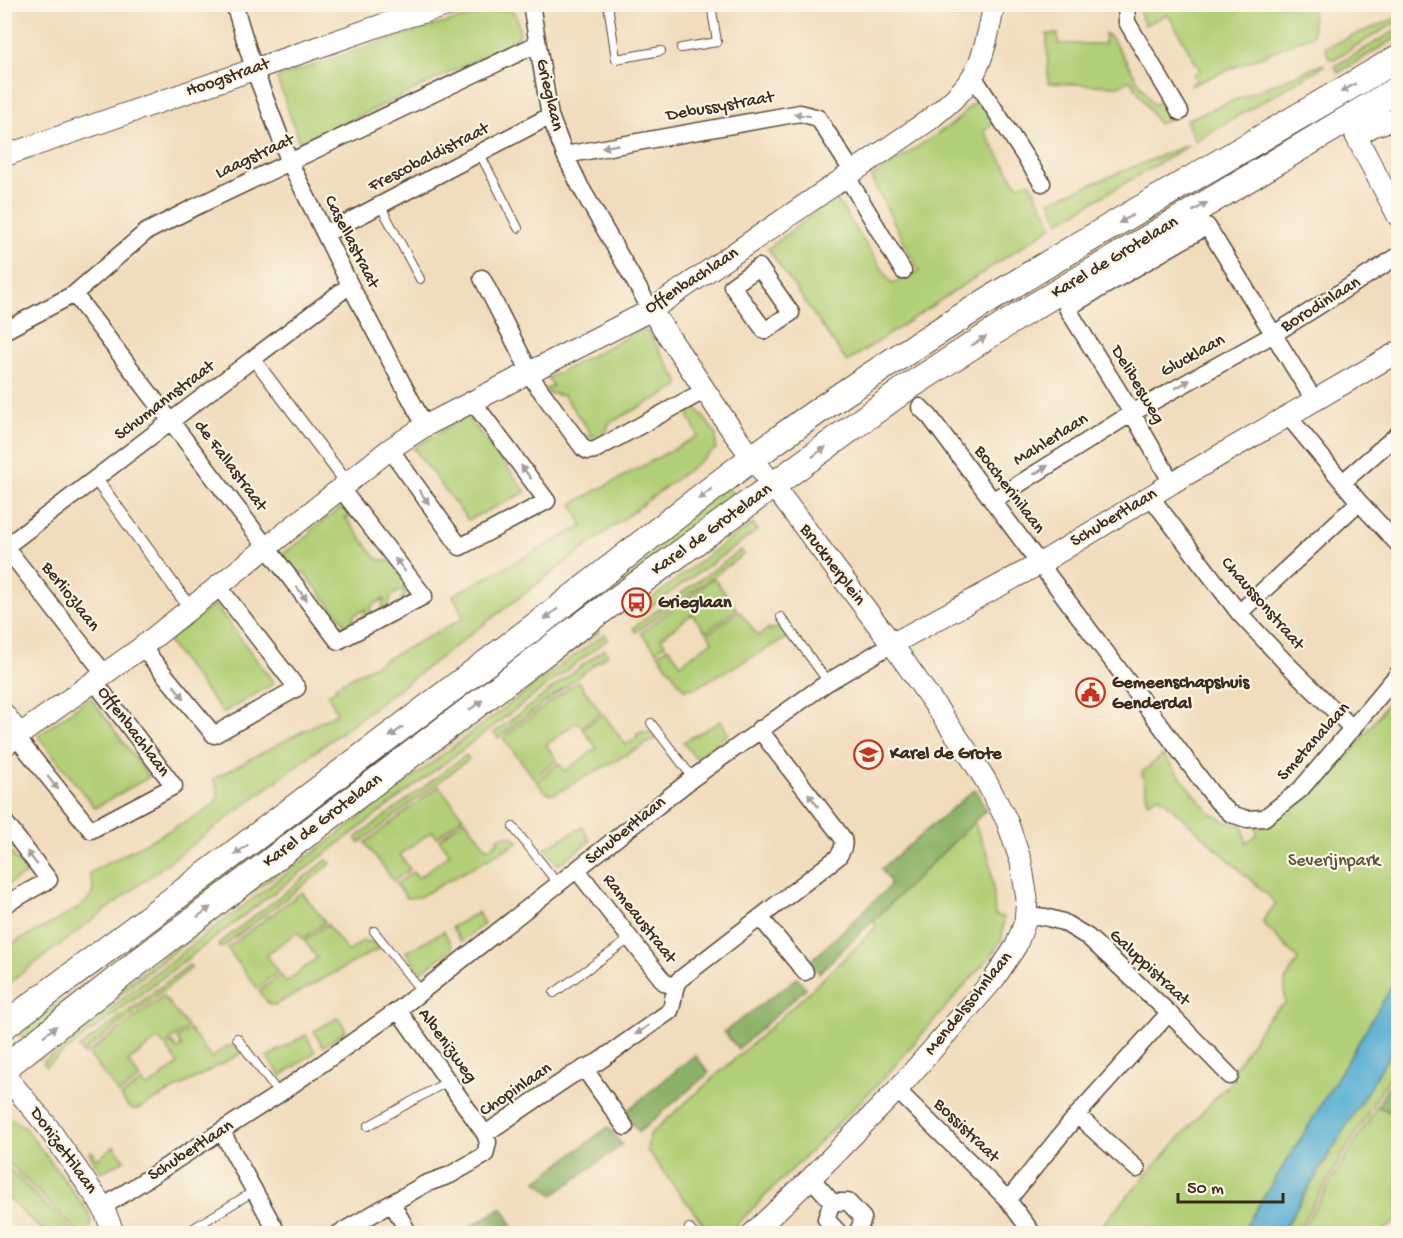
<svg xmlns="http://www.w3.org/2000/svg" width="1403" height="1238" font-family="'Gochi Hand',sans-serif">
  <style>
    .green { fill: #b1cf76; stroke: #767c4a; stroke-width: 1.5 }
    .forest { fill: #8cb267; stroke: #646e42; stroke-width: 1.5 }
    .water { fill: #55add2; stroke: #486c78; stroke-width: 1.5 }
    .lines { fill: none; stroke-linecap: round; stroke-linejoin: round }
    .service-casing { stroke: #564536; stroke-width: 10 }
    .pedestrian-casing { stroke: #564536; stroke-width: 14 }
    .minor-casing { stroke: #564536; stroke-width: 19 }
    .tertiary-casing { stroke: #564536; stroke-width: 23 }
    .primary-casing { stroke: #564536; stroke-width: 28 }
    .service { stroke: #fff; stroke-width: 8 }
    .pedestrian { stroke: #fff; stroke-width: 12 }
    .minor { stroke: #fff; stroke-width: 16 }
    .tertiary { stroke: #fff; stroke-width: 21 }
    .primary { stroke: #fff; stroke-width: 26 }
    .oneway { fill: #a79f9a }
    .labels { text-anchor: middle; dominant-baseline: central; stroke-width: 4.5; stroke-linejoin: round; paint-order: stroke }
    .street-label { font-size: 18px; fill: #3b2a1e; stroke: #fcf5e5 }
    .poi-label { font-size: 18px; font-weight: bold; fill: #3b2a1e; stroke: #fcf5e5; text-anchor: start }
    .park-label { font-size: 18px; fill: #585334; stroke: #fcf5e5 }
  </style>
  <rect width="100%" height="100%" fill="#fcf5e5"/>
  <filter id="ink" filterUnits="userSpaceOnUse"><feTurbulence type="fractalNoise" baseFrequency=".0167" numOctaves="2"/><feDisplacementMap in="SourceGraphic" scale="12" xChannelSelector="R" yChannelSelector="G"/><feConvolveMatrix kernelMatrix="1 2 1 2 8 2 1 2 1" color-interpolation-filters="sRGB"/></filter>
  <filter id="wash" filterUnits="userSpaceOnUse"><feTurbulence type="fractalNoise" baseFrequency=".008" numOctaves="4" result="noise"/><feDisplacementMap in="SourceGraphic" scale="24" xChannelSelector="R" yChannelSelector="G"/><feGaussianBlur stdDeviation="1.35" result="paint"/><feColorMatrix in="noise" values="0 0 0 0 0 0 0 0 0 0 0 0 0 0 0 0 0 1.4 0 .05"/><feComposite in="paint" operator="in"/></filter>
  <g filter="url(#wash)">
    <rect width="100%" height="100%" fill="#f1dcbb"/>
    <path class="green" d="M1177 5H1312L1313 35 1189 86 1196 81 1193 75 1200 70 1168 14 1144 25 1139 9 1174 8Z
      M507 9 516 14 520 34 515 41 305 143 299 141 277 78C353 52 428 23 507 9Z
      M1398 17V21L1334 59 1329 58 1325 47Z
      M1398 29V37L1338 73 1335 66Z
      M1105 33 1113 40 1153 105 1164 99 1175 117 1158 124 1131 80 1118 86 1048 83 1047 34H1058V44H1104Z
      M1323 64 1324 66 1195 141 1186 120Z
      M978 102 987 112 992 125 984 131 1017 185 1030 182 1053 226 847 362 768 249 835 197 892 284 919 271 871 178 955 122 973 103Z
      M1187 145 1188 146 1059 222 1050 201Z
      M642 329 647 331 679 382 678 387 609 423 604 439 595 444 587 442 580 435 593 436 564 396 548 393 545 389 553 386 548 378Z
      M696 407 716 434V449L5 986V947C22 938 83 910 91 896 95 888 92 881 89 873L200 814C216 803 224 798 213 779L337 713 328 694 337 689 335 686 464 618 453 595 583 526 572 504 698 436 688 415Z
      M467 416 526 492 468 520 413 448Z
      M727 487 739 502 26 1042 19 1032 103 972 147 931Z
      M346 504 360 519 345 517 377 559 393 562 411 591 410 598 401 603 404 589 391 596 387 611 381 614 384 599 372 605 368 622 363 624 366 609 354 615 350 632H340L333 625 347 626 304 573 290 568 280 556 311 534 310 531Z
      M753 524 758 530 643 612 639 608 724 543Z
      M741 550 744 554 636 632 633 628Z
      M714 578 737 609 706 632 692 614 661 638 665 644 656 651 641 633Z
      M214 604 274 683 223 713 167 641Z
      M739 611 758 636 769 628 770 630C779 625 784 629 790 636L695 688 684 689 658 654 668 647 681 664 712 641 708 634Z
      M598 630 600 632 561 659 170 955 39 1059 35 1054 557 653Z
      M605 634 608 639 46 1066 43 1062 142 983 557 668Z
      M604 649 608 654 498 738 494 733Z
      M578 681 601 712 582 727 577 722 546 745 557 760 534 778 503 738Z
      M1398 688V976L1303 1135 1241 1233 1094 1234 1145 1177 1144 1176 1152 1169 1225 1087 1226 1088 1232 1081V1071C1250 1051 1262 1015 1285 1004V981L1298 959 1262 922 1276 903 1159 796 1148 802 1142 772 1163 755 1210 813 1225 821 1243 826 1246 843 1257 835 1256 826C1316 809 1364 737 1398 688Z
      M90 697 149 777 95 808 38 736Z
      M603 714 626 745 637 737 636 735C643 730 652 731 657 738L556 793C545 796 542 788 536 781L559 763 565 771 597 748 583 729Z
      M721 721 728 734 695 758 683 742Z
      M466 755 469 759 359 843 356 838Z
      M439 786 463 817 437 837 432 831 400 855 410 869 394 881 365 843Z
      M465 819 487 849 498 842 497 839 505 835 513 837 519 842 419 897 407 898 396 884 413 872 418 878 450 854 439 839Z
      M974 822 989 857 993 886 995 915 1004 917 1002 938 993 953 883 1079 728 1233H710L647 1150 650 1134C727 1066 804 999 876 927L874 920Z
      M583 827 590 841 558 865 545 848Z
      M4 844 27 873 5 886H4Z
      M327 860 331 864 221 948 218 944Z
      M302 892 325 922 303 939 297 932 266 955 278 972 257 988 227 948Z
      M478 912 484 924 461 942 452 927Z
      M327 924 348 952 362 941 373 942 380 948 275 1005 269 1004 259 991 281 975 286 982 317 958 305 941Z
      M444 931 453 948 421 972 406 952Z
      M189 965 192 968 85 1051 84 1055 79 1048Z
      M163 996 188 1027 164 1045 158 1039 128 1062 140 1078 119 1094 88 1053Z
      M339 1017 346 1030 323 1047 314 1031Z
      M190 1029 211 1058 227 1046H235L242 1053 138 1109C129 1112 126 1103 121 1097L142 1081 147 1088 178 1064 166 1047 172 1042 177 1049 182 1046 177 1039Z
      M306 1035 315 1052 281 1076 267 1057Z
      M1398 1041V1063L1296 1233 1281 1234Z
      M1377 1106 1398 1116V1220L1379 1233 1299 1234Z
      M5 1114 25 1128 87 1210C92 1218 93 1225 88 1233H79L5 1159Z
      M114 1146 125 1160 101 1172 89 1153 92 1151 98 1159Z
      M5 1165 74 1233H45L5 1195Z"/>
    <path class="forest" d="M975 789 986 810 819 973 810 962 889 887 890 881 881 869Z
      M797 978 806 988 738 1049 724 1032Z
      M695 1055 709 1073 639 1132 624 1113Z
      M1398 1069V1116L1377 1106Z
      M608 1127 622 1145 553 1195 537 1181Z
      M502 1208 512 1225 498 1233H459Z"/>
    <path class="water" d="M1398 976V1041L1287 1223 1281 1233H1241L1303 1135Z"/>
  </g>
  <g filter="url(#ink)">
    <g class="lines">
      <defs>
        <path id="service" d="M608 4 616 59 661 51
          M681 48 717 42 711 4
          M480 154 518 228
          M380 205 420 279
          M781 617 828 682
          M651 723 693 778
          M513 827 558 884
          M374 931 421 991
          M554 993 631 938
          M237 1038 279 1094
          M368 1126 448 1081
          M689 1228 694 1234
          M184 1234 254 1191"/>
        <path id="pedestrian" d="M253 358 347 483
          M95 478 190 608
          M4 707 23 732"/>
        <path id="minor" d="M234 4 254 69 290 163 350 285 425 426
          M531 4 550 116 565 155 580 186 651 310
          M1126 4 1127 22 1180 112
          M973 76 1042 183
          M565 155 800 113 818 118 852 171
          M846 175 903 271
          M325 234 550 116
          M759 267 791 313 765 331 732 286Z
          M482 278 536 384 583 448 588 451 595 450 704 391
          M74 294 338 641 424 596 341 489
          M4 331 74 294 146 232 191 209 537 44
          M920 407 930 417 1217 801 1231 814 1247 819 1264 818 1300 790 1398 674
          M1288 416 1359 502 1398 544
          M390 449 460 547 547 501 473 402
          M1343 482 1398 434
          M1172 483 1132 413 1067 308 1207 226 1314 400
          M1150 496 1239 613 1285 662 1353 729
          M992 501 1132 413 1274 334 1398 256
          M4 545 104 673
          M4 548 350 285
          M1239 613 1359 502
          M142 647 214 735 297 688 218 586
          M16 737 91 830 174 786 94 681
          M4 821 49 880 4 905
          M577 870 664 982 674 987
          M1027 915 1045 917 1063 922 1088 937 1169 1013 1230 1076
          M760 917 805 972
          M584 1068 625 1127
          M897 1090 1008 1200
          M1077 1115 1137 1169
          M222 1132 278 1234
          M485 1134 572 1075 598 1062 670 1011C675 1000 672 990 679 980L838 857C842 851 846 844 842 837L759 729
          M811 1178 832 1202H848L863 1218 858 1232 855 1234
          M832 1202 826 1219 840 1234
          M392 1203 409 1234
          M103 1207 279 1094 398 1010 693 778 828 682 892 644
          M338 1234 425 1184 450 1175 485 1155 488 1142 485 1134 398 1010
          M1033 1234 1008 1200 1077 1115 1169 1013"/>
        <path id="tertiary" d="M1398 118 1373 126 1356 136 1398 216
          M4 156 402 18 453 4
          M651 310 733 432 892 644 965 748 986 781 1007 821 1021 862 1027 899 1025 922 1016 946 994 979 897 1090 811 1178 752 1234
          M892 644 1041 563 1172 483 1398 352
          M4 746 142 647 390 449 425 426 651 310 929 120C945 107 961 94 972 77 984 59 990 26 994 4
          M4 1074 47 1126 103 1207 114 1234"/>
        <path id="primary" d="M4 1026C180 895 355 763 530 630 634 551 734 467 843 394 1022 273 1213 168 1398 58
          M4 1068 141 960 568 635 905 389 1028 310 1398 89"/>
      </defs>
      <use href="#service" class="service-casing"/>
      <use href="#pedestrian" class="pedestrian-casing"/>
      <use href="#minor" class="minor-casing"/>
      <use href="#tertiary" class="tertiary-casing"/>
      <use href="#primary" class="primary-casing"/>
      <use href="#service" class="service"/>
      <use href="#pedestrian" class="pedestrian"/>
      <use href="#minor" class="minor"/>
      <use href="#tertiary" class="tertiary"/>
      <use href="#primary" class="primary"/>
    </g>
    <defs><path id="oneway-solid" d="M-6-.8H1V-3.2L6.5 0L1 3.2V.8H-6Z" transform="scale(1.5)"/></defs>
    <g class="oneway">
      <use href="#oneway-solid" transform="translate(1348 88) rotate(149)"/>
      <use href="#oneway-solid" transform="translate(802 115) rotate(-173)"/>
      <use href="#oneway-solid" transform="translate(610 146) rotate(170)"/>
      <use href="#oneway-solid" transform="translate(1200 207) rotate(-31)"/>
      <use href="#oneway-solid" transform="translate(1126 219) rotate(150)"/>
      <use href="#oneway-solid" transform="translate(979 341) rotate(-32)"/>
      <use href="#oneway-solid" transform="translate(1183 384) rotate(-29)"/>
      <use href="#oneway-solid" transform="translate(819 452) rotate(-36)"/>
      <use href="#oneway-solid" transform="translate(1041 470) rotate(-32)"/>
      <use href="#oneway-solid" transform="translate(526 472) rotate(-127)"/>
      <use href="#oneway-solid" transform="translate(705 494) rotate(142)"/>
      <use href="#oneway-solid" transform="translate(424 497) rotate(54)"/>
      <use href="#oneway-solid" transform="translate(400 565) rotate(-128)"/>
      <use href="#oneway-solid" transform="translate(302 594) rotate(53)"/>
      <use href="#oneway-solid" transform="translate(551 614) rotate(142)"/>
      <use href="#oneway-solid" transform="translate(179 692) rotate(51)"/>
      <use href="#oneway-solid" transform="translate(476 705) rotate(-37)"/>
      <use href="#oneway-solid" transform="translate(396 732) rotate(143)"/>
      <use href="#oneway-solid" transform="translate(53 783) rotate(51)"/>
      <use href="#oneway-solid" transform="translate(813 800) rotate(-127)"/>
      <use href="#oneway-solid" transform="translate(241 850) rotate(143)"/>
      <use href="#oneway-solid" transform="translate(32 858) rotate(-127)"/>
      <use href="#oneway-solid" transform="translate(204 912) rotate(-37)"/>
      <use href="#oneway-solid" transform="translate(642 1030) rotate(145)"/>
      <use href="#oneway-solid" transform="translate(50 1031) rotate(-38)"/>
    </g>
  </g>
  <defs>
    <symbol id="bus-ring" viewBox="-11 -11 22 22"><circle r="9.5" fill="#fcf5e5" stroke="#c8321e" stroke-width="1.5"/><path d="M-5-6H5V4H4V6H2V4H-2V6H-4V4H-5ZM-3.5-4V0h7V-4ZM-3.5 1.2v1.5H-2V1.2ZM2 1.2v1.5H3.5V1.2Z" fill="#c8321e"/></symbol>
    <symbol id="civic-ring" viewBox="-11 -11 22 22"><circle r="9.5" fill="#fcf5e5" stroke="#c8321e" stroke-width="1.5"/><path d="M-.6-6.5H3V-4.5H.6V-3L4-1V1h2V6H-6V1h2V-1L-.6-3ZM-1.2 2.5V6h2.4V2.5Z" fill="#c8321e"/></symbol>
    <symbol id="school-ring" viewBox="-11 -11 22 22"><circle r="9.5" fill="#fcf5e5" stroke="#c8321e" stroke-width="1.5"/><path d="M0-5L7-2L0 1L-7-2ZM-4 1L0 2.5L4 1V4Q0 6-4 4Z" fill="#c8321e"/></symbol>
  </defs>
  <g fill-rule="evenodd">
    <use href="#bus-ring" x="620" y="586" width="33" height="33"/>
    <use href="#civic-ring" x="1074" y="676" width="33" height="33"/>
    <use href="#school-ring" x="852" y="738" width="33" height="33"/>
  </g>
  <g class="labels">
    <g class="street-label">
      <text transform="translate(228 78) rotate(-19)">Hoogstraat</text>
      <text transform="translate(549 95) rotate(77)">Grieglaan</text>
      <text transform="translate(720 107) rotate(-10)">Debussystraat</text>
      <text transform="translate(255 157) rotate(-25)">Laagstraat</text>
      <text transform="translate(429 158) rotate(-27)">Frescobaldistraat</text>
      <text transform="translate(351 242) rotate(63)">Casellastraat</text>
      <text transform="translate(1115 258) rotate(-31)">Karel de Grotelaan</text>
      <text transform="translate(692 281) rotate(-33)">Offenbachlaan</text>
      <text transform="translate(1321 305) rotate(-32)">Borodinlaan</text>
      <text transform="translate(1193 356) rotate(-29)">Glucklaan</text>
      <text transform="translate(1137 385) rotate(59)">Delibesweg</text>
      <text transform="translate(165 401) rotate(-37)">Schumannstraat</text>
      <text transform="translate(1051 440) rotate(-32)">Mahlerlaan</text>
      <text transform="translate(230 466) rotate(53)">de Fallastraat</text>
      <text transform="translate(1009 490) rotate(53)">Boccherinilaan</text>
      <text transform="translate(1114 518) rotate(-31)">Schubertlaan</text>
      <text transform="translate(712 530) rotate(-36)">Karel de Grotelaan</text>
      <text transform="translate(832 565) rotate(53)">Brucknerplein</text>
      <text transform="translate(70 597) rotate(52)">Berliozlaan</text>
      <text transform="translate(1262 604) rotate(49)">Chaussonstraat</text>
      <text transform="translate(133 732) rotate(53)">Offenbachlaan</text>
      <text transform="translate(1314 742) rotate(-48)">Smetanalaan</text>
      <text transform="translate(323 821) rotate(-37)">Karel de Grotelaan</text>
      <text transform="translate(626 831) rotate(-39)">Schubertlaan</text>
      <text transform="translate(639 919) rotate(52)">Rameaustraat</text>
      <text transform="translate(1149 968) rotate(43)">Galuppistraat</text>
      <text transform="translate(969 1004) rotate(-51)">Mendelssohnlaan</text>
      <text transform="translate(447 1046) rotate(54)">Albenizweg</text>
      <text transform="translate(516 1090) rotate(-34)">Chopinlaan</text>
      <text transform="translate(966 1131) rotate(44)">Bossistraat</text>
      <text transform="translate(63 1151) rotate(54)">Donizettilaan</text>
      <text transform="translate(191 1151) rotate(-33)">Schubertlaan</text>
    </g>
    <g class="poi-label">
      <text x="658" y="603">Grieglaan</text>
      <text x="1112" y="683">Gemeenschapshuis<tspan x="1112" dy="21">Genderdal</tspan></text>
      <text x="890" y="754">Karel de Grote</text>
    </g>
    <g class="park-label">
      <text x="1334" y="861">Severijnpark</text>
    </g>
  </g>
  <rect width="1403" height="1238" fill="none" stroke="#fcf5e5" stroke-width="24"/>
  <path d="M1178 1193v9h105v-9" fill="none" stroke="#3b2a1e" stroke-width="3"/>
  <text x="1187" y="1193" font-size="18" fill="#3b2a1e" stroke="#fcf5e5" stroke-width="4.5" paint-order="stroke">50 m</text>
</svg>
